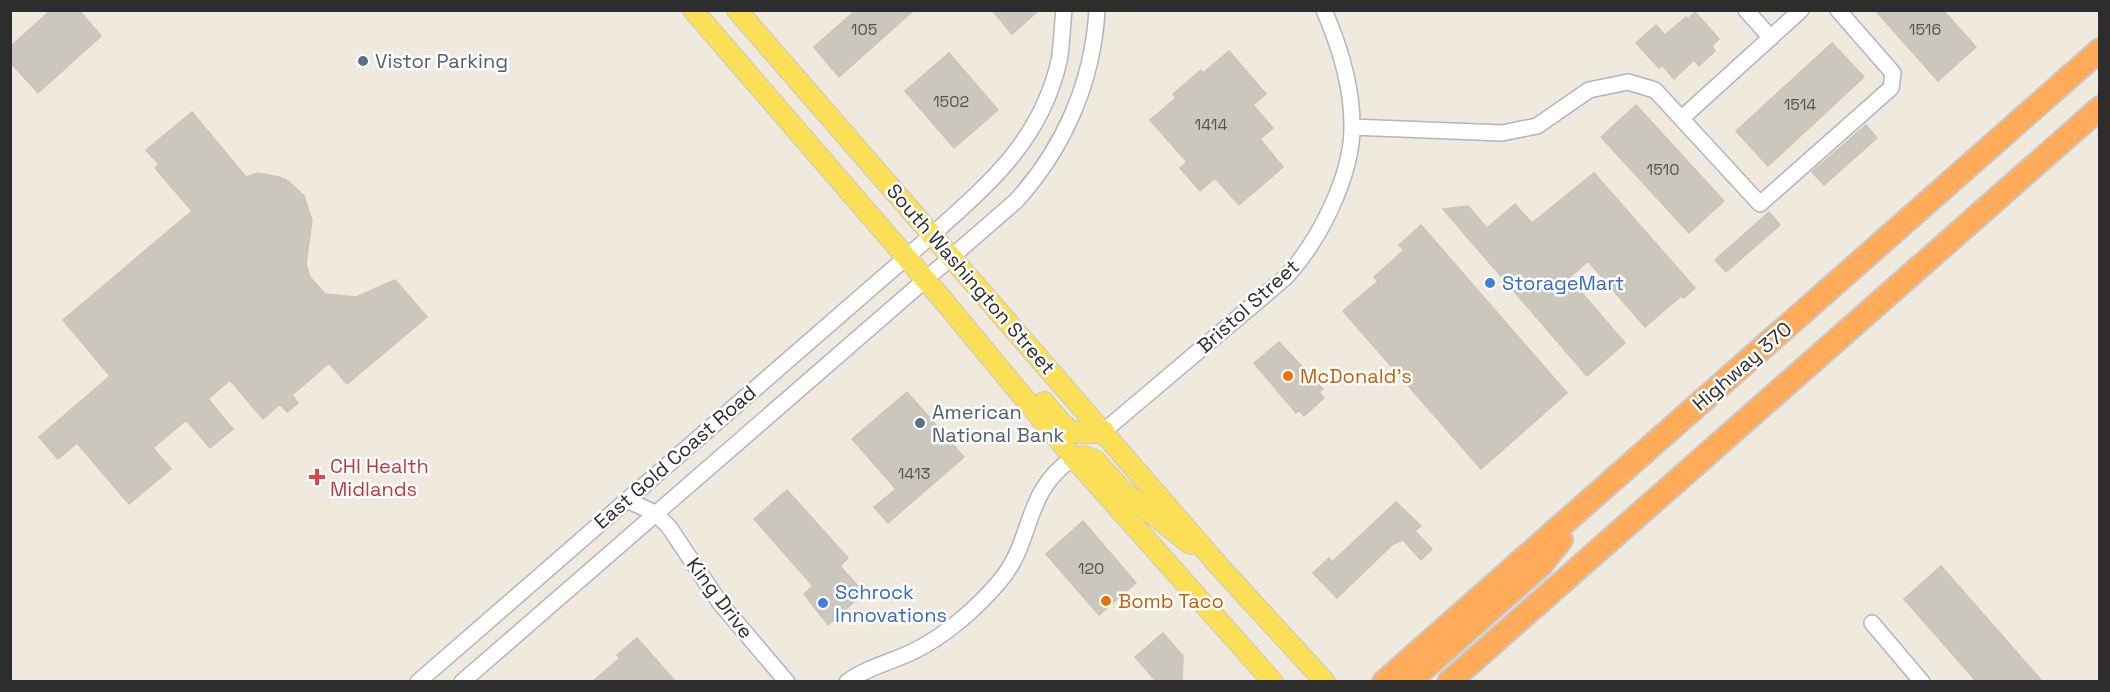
<svg xmlns="http://www.w3.org/2000/svg" width="2110" height="692" font-family="'Space Grotesk',sans-serif">
  <style>
    .building { fill: #cbc7bd; stroke: #cbc5b7; stroke-width: 1.5 }
    .lines { fill: none; stroke-linecap: round; stroke-linejoin: round }
    .minor-casing { stroke: #b2b4c1; stroke-width: 18 }
    .major-casing { stroke: #c8c8c8; stroke-width: 22 }
    .highway-casing { stroke: #c8c8c8; stroke-width: 26 }
    .minor { stroke: #fff; stroke-width: 15 }
    .major { stroke: #fbdf57; stroke-width: 20 }
    .highway { stroke: #ffab59; stroke-width: 22 }
    .service-dot { fill: #5c6f8a; stroke: #fff; stroke-width: 2 }
    .shop-dot { fill: #3f7fe0; stroke: #fff; stroke-width: 2 }
    .food-dot { fill: #e8710a; stroke: #fff; stroke-width: 2 }
    .health-dot { fill: #e0444e; stroke: #fff; stroke-width: 2 }
    .labels { text-anchor: middle; dominant-baseline: central; stroke-width: 5; stroke-linejoin: round; paint-order: stroke }
    .number-label { font-size: 16px; fill: #545451 }
    .service-label { font-size: 20px; fill: #4e5e75; stroke: #fff; text-anchor: start }
    .street-label { font-size: 20px; fill: #2d2d2d; stroke: #fff }
    .shop-label { font-size: 20px; fill: #366cbe; stroke: #fff; text-anchor: start }
    .food-label { font-size: 20px; fill: #c56008; stroke: #fff; text-anchor: start }
    .health-label { font-size: 20px; fill: #be3a42; stroke: #fff; text-anchor: start }
  </style>
  <rect width="100%" height="100%" fill="#efe9de"/>
  <path class="building" d="M51 10H79L101 36 38 93 10 62V47Z
    M856 10H914L839 77 814 47Z
    M992 10H1039L1012 34Z
    M1875 10H1943L1976 47 1938 81Z
    M1695 12 1719 39 1712 46 1715 51 1699 66 1694 60 1674 79 1662 65 1659 68 1636 43 1656 25 1665 35 1686 17 1688 19Z
    M1832 43 1864 77 1768 166 1736 131Z
    M1229 51 1266 94 1253 105 1273 128 1260 139 1283 167 1239 205 1215 178 1200 191 1180 168 1187 162 1150 120 1176 98 1173 94 1201 70 1203 73Z
    M949 53 998 110 954 148 905 91Z
    M1636 105 1724 201 1689 233 1601 137Z
    M192 112 246 177 258 173 279 177 288 181 304 196 312 220 306 264 310 277 325 294 356 297 395 280 427 317 347 384 329 363 292 395 298 403 287 412 280 404 263 419 230 380 208 399 233 429 210 448 186 420 153 448 171 469 129 504 77 443 58 459 39 437 110 376 63 320 192 211 155 168 159 164 146 150Z
    M1866 125 1877 138 1824 185 1812 172Z
    M1594 173 1695 288 1684 298 1681 296 1645 327 1588 261 1569 278 1625 343 1587 376 1443 209 1468 206 1487 228 1515 204 1532 223Z
    M1769 212 1780 225 1726 272 1715 260Z
    M1421 225 1567 393 1481 469 1343 311 1378 281 1374 277 1404 250 1399 245Z
    M1279 342 1323 389 1319 392 1324 398 1304 416 1299 410 1296 413 1254 363Z
    M907 392 964 457 888 523 874 507 896 489 852 439Z
    M787 490 848 558 840 566 864 593 828 625 804 594 813 586 754 519Z
    M1396 502 1421 526 1415 531 1432 549 1421 560 1403 540 1393 544 1337 598 1313 573 1329 558 1332 562Z
    M1083 521 1136 583 1099 615 1046 554Z
    M1941 566 2042 681H1976L1904 599Z
    M1163 633 1183 656 1182 681H1156L1135 657Z
    M637 638 675 681H593L620 658 617 655Z"/>
  <g class="lines">
    <defs>
      <path id="minor" d="M1746 10 1771 38
        M1683 117 1801 10
        M1352 127 1502 133 1537 126 1589 90 1628 82 1655 90 1760 204 1891 88 1893 73 1838 10
        M1104 431 1286 277C1319 241 1353 175 1352 125 1352 85 1340 47 1324 10
        M627 500 655 513 669 527 720 603 787 682
        M1872 623 1922 682
        M418 682 933 234C990 183 1041 140 1059 61 1062 45 1062 27 1064 10
        M462 682 1016 201C1064 148 1093 82 1097 10
        M847 682C867 667 892 662 914 651 945 636 977 608 999 582 1035 540 1022 493 1073 458"/>
      <path id="major" d="M693 10 943 300 1072 456 1273 682
        M737 10 1219 566 1325 682
        M1044 402C1065 427 1069 439 1104 431
        M1073 458 1084 456 1095 460 1122 490 1190 544"/>
      <path id="highway" d="M1384 682 2100 50
        M1409 682 1542 564 1561 540
        M1449 682 2100 108"/>
    </defs>
    <use href="#minor" class="minor-casing"/>
    <use href="#major" class="major-casing"/>
    <use href="#highway" class="highway-casing"/>
    <use href="#minor" class="minor"/>
    <use href="#major" class="major"/>
    <use href="#highway" class="highway"/>
  </g>
  <g class="service-dot">
    <circle cx="363" cy="61" r="6"/>
    <circle cx="920" cy="423" r="6"/>
  </g>
  <g class="shop-dot">
    <circle cx="1490" cy="283" r="6"/>
    <circle cx="823" cy="603" r="6"/>
  </g>
  <g class="food-dot">
    <circle cx="1288" cy="376" r="6"/>
    <circle cx="1106" cy="601" r="6"/>
  </g>
  <path class="health-dot" d="M314 468h6v6h6v6h-6v6h-6v-6h-6v-6h6z"/>
  <g class="labels">
    <g class="number-label">
      <text x="864" y="29">105</text>
      <text x="1925" y="29">1516</text>
      <text x="951" y="101">1502</text>
      <text x="1800" y="104">1514</text>
      <text x="1211" y="124">1414</text>
      <text x="1663" y="169">1510</text>
      <text x="914" y="473">1413</text>
      <text x="1091" y="568">120</text>
    </g>
    <g class="service-label">
      <text x="375" y="61">Vistor Parking</text>
      <text x="932" y="412">American<tspan x="932" dy="23">National Bank</tspan></text>
    </g>
    <g class="street-label">
      <text transform="translate(971 279) rotate(49)">South Washington Street</text>
      <text transform="translate(1248 306) rotate(-42)">Bristol Street</text>
      <text transform="translate(1742 366) rotate(-41)">Highway 370</text>
      <text transform="translate(675 457) rotate(-41)">East Gold Coast Road</text>
      <text transform="translate(720 598) rotate(53)">King Drive</text>
    </g>
    <g class="shop-label">
      <text x="1502" y="283">StorageMart</text>
      <text x="835" y="592">Schrock<tspan x="835" dy="23">Innovations</tspan></text>
    </g>
    <g class="food-label">
      <text x="1300" y="376">McDonald's</text>
      <text x="1118" y="601">Bomb Taco</text>
    </g>
    <g class="health-label">
      <text x="330" y="466">CHI Health<tspan x="330" dy="23">Midlands</tspan></text>
    </g>
  </g>
  <rect width="2110" height="692" fill="none" stroke="#2d2d2d" stroke-width="24"/>
</svg>
